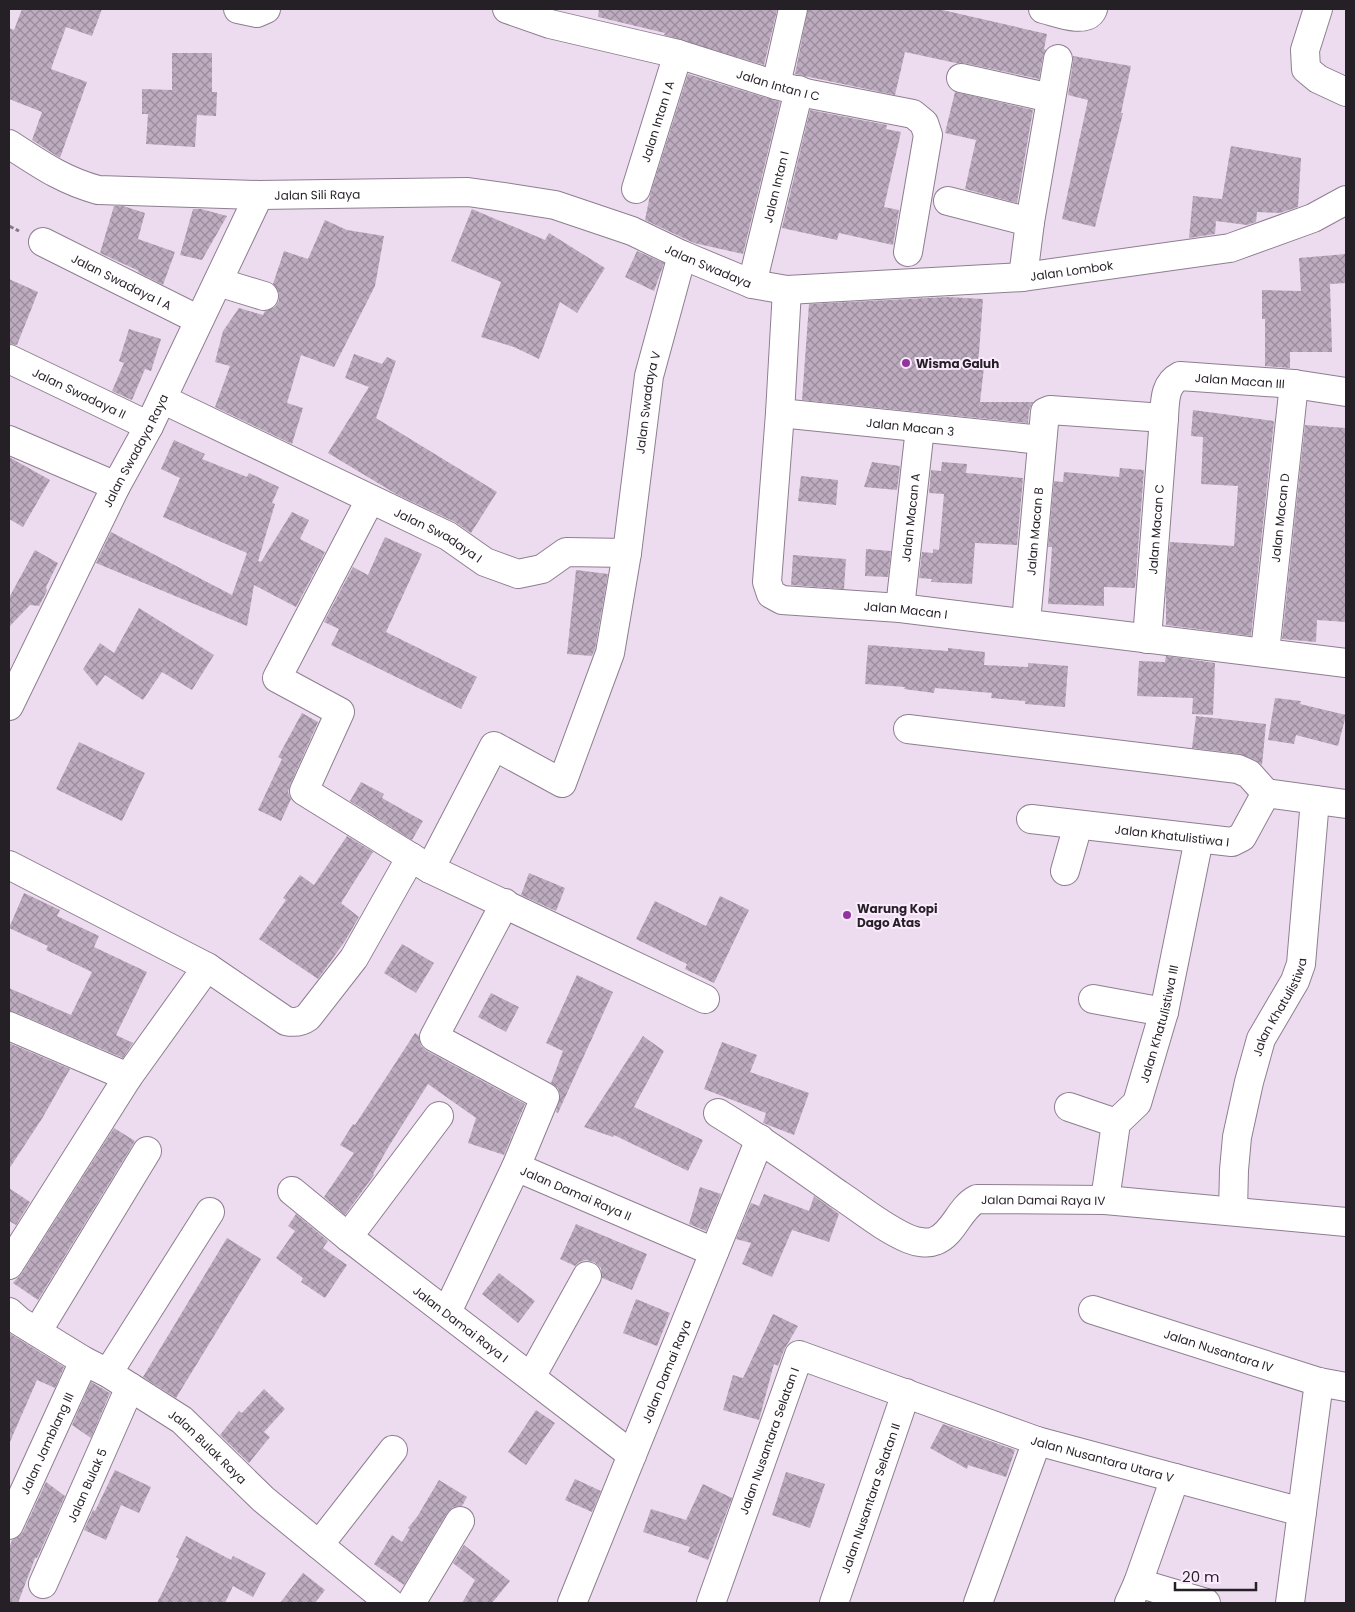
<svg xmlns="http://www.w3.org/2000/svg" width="1355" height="1612" font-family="Poppins,sans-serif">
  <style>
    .building { fill: url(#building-cross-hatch) }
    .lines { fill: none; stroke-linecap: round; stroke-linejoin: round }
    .minor-casing { stroke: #8e7e90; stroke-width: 30 }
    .path { stroke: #857986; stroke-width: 3; stroke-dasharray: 5 2.5; stroke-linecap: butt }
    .minor { stroke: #fff; stroke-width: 28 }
    .poi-dot { fill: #92359e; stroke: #fbe9fd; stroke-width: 2 }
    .labels { text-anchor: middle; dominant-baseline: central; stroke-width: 4; stroke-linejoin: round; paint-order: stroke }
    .street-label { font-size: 12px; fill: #251f26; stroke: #fbe9fd }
    .poi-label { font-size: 12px; font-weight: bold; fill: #251f26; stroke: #fbe9fd; text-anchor: start }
  </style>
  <defs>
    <pattern id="building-cross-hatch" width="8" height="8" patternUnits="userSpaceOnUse" patternTransform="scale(1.25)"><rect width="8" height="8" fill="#bdacbf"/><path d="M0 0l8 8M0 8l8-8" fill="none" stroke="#998b9b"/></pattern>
  </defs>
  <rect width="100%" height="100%" fill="#eddcef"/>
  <path class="building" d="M22 9H102L92 36 66 27 51 69 87 82 60 158 32 140 42 112 9 99V28L14 30Z
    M599 9H771L777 10 764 65 664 35 665 33 598 17Z
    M808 9H938L1047 34 1044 49 1046 50 1043 56 1039 79 964 63H956L905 52 895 95 795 74Z
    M172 53H212V92H217L216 116 197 115 195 147 146 144 148 114H142V89L172 90Z
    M1073 56 1131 66 1121 113H1123L1095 227 1062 219 1088 100 1068 95 1073 62Z
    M688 74 780 102 743 254 694 243 645 220 650 195Z
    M955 92 1033 110 1017 203 965 189 976 140 945 133Z
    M810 110 887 125 886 129 901 132 884 207 899 210 893 245 839 233 837 240 782 228Z
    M1231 146 1301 158 1298 207 1280 213 1257 212 1256 222 1247 225 1216 221 1215 234 1189 238 1193 196 1222 199Z
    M114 206H123L145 213 138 239 175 252 163 285 138 272 139 271 100 253Z
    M193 209H201L227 216 202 260 180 255Z
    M472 209 545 240 549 233 605 268 577 313 560 302 539 359 514 347 481 337 501 282 451 261Z
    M325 220 347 230 384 236 375 286 334 367 301 355 287 403 303 408 292 444 215 407 230 366 215 362 223 331 239 308 263 315 265 311 275 307 279 301V293L273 284 284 251 308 259Z
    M637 251 664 263 654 291 625 277Z
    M1346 254V283L1330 284 1332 352H1290V368L1265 366V319H1262V290L1301 291 1299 258Z
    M9 279 38 292 17 345 9 344Z
    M947 297 983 299 978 366 984 367 980 402H1033L1029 411 1028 423 802 400 809 304Z
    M129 329 161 339 151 371 145 369 132 400 112 391 124 363 119 361Z
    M354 354 382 364 387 357 396 361 376 418 497 492 471 533 455 522 396 494 328 453 369 387 345 378Z
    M1193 410 1274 421 1251 636 1166 625V590L1170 542 1234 546 1238 486 1201 484 1203 437 1191 436Z
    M1305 425 1346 428V622L1317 620 1316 642 1282 639Z
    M174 440 205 454 202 459 247 477 249 473 279 487 272 503 275 504 258 561 261 562 292 512 309 520 300 539 325 552 296 607 254 585 247 626 96 563 111 532 232 595 247 553 163 517 180 478 161 469Z
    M9 457 50 480 23 527 9 519Z
    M872 462 900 466 897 490 864 487Z
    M942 462 967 464 966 473 1023 478 1017 545 975 543 972 584 931 582 932 579 919 578 922 552 933 553V549L939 550 944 494 929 493 931 470 941 471Z
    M1120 468 1144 470 1135 588 1104 587V606L1048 604 1052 547H1048L1054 481 1063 482 1064 472 1119 477Z
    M801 476 838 480 836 505 798 501Z
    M385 537 422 554 386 632 477 677 461 709 331 645 339 629 324 622 353 567 368 575Z
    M866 549 891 551 888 577 865 576Z
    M35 550 58 563 46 587 47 591 39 606 30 605 9 627 10 596Z
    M793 555 846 559 844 589 791 585Z
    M576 570 608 574 595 649 592 656 567 654Z
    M139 608 214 655 192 690 162 672 143 700 105 675 97 686 83 669 100 643 114 653Z
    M868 645 948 651V648L985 652 984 665 1028 667V663L1068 666 1065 707 1025 704V701L991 698 992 693 935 688 934 693 904 689 905 687 865 684Z
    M1166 656 1215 663 1213 715 1192 714 1193 698 1137 696 1139 661 1165 662Z
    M1275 698 1301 701 1300 704 1346 715 1338 746 1296 735 1294 744 1268 740Z
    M302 713 318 722 290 785 288 792 291 799 281 821 258 810 282 759 278 757Z
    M1196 716 1266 724 1262 765 1255 760 1240 754 1192 748Z
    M79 742 145 773 122 821 56 789Z
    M361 782 384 794 382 798 423 821 412 840 350 801Z
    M347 836 373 852 341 903 359 917 345 941 318 979 259 939 286 900 283 898 300 875 314 885Z
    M529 873 565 888 556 911 521 895Z
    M24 893 60 910 57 916 99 936 94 947 147 972 116 1035 133 1043 123 1058 15 1012 9 1011V988L71 1015 92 972 46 950 48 946 9 928Z
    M720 896 749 910 714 983 685 969 687 964 636 939 655 901 706 926Z
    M402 944 434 963 416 993 384 973Z
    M577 975 613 992 558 1113 556 1112 560 1095 558 1088 551 1083 563 1051 546 1043Z
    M491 993 519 1007 506 1032 478 1017Z
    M415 1033 419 1036 421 1046 427 1051 525 1104 504 1155 468 1143 476 1118 428 1084 389 1146 373 1174 374 1175 345 1215 324 1197 354 1153 340 1145 353 1124 355 1125Z
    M643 1036 664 1051 634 1107 703 1140 688 1171 614 1135 613 1137 584 1127Z
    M722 1042 757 1055 750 1072 809 1093 794 1135 763 1123 766 1113 704 1089Z
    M9 1043 70 1069 43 1117 9 1169Z
    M114 1128 135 1141 38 1300 13 1283 22 1273Z
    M700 1187 721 1194 706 1231 689 1224Z
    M9 1188 30 1202 16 1225 9 1221Z
    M764 1194 809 1211 814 1196 839 1214 829 1242 792 1230 772 1277 742 1264 751 1243 736 1239 751 1203 759 1206Z
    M296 1214 328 1241 323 1248 347 1265 325 1298 301 1282 303 1278 276 1258 295 1231 288 1226Z
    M576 1224 647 1254 632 1290 602 1278 601 1268 594 1262 586 1260 579 1262 575 1266 560 1259Z
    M227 1238 261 1259 176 1398 143 1377Z
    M499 1273 535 1301 518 1323 482 1294Z
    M636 1299 670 1313 657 1346 623 1333Z
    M773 1314 798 1326 784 1350 778 1366 774 1364 759 1420 723 1410 733 1375 743 1378Z
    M9 1333 64 1367 55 1388 37 1380 9 1444Z
    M91 1382 110 1393 91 1438 72 1425Z
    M264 1389 285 1409 264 1432 270 1437 249 1463 220 1435 239 1411 242 1413Z
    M536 1410 555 1423 526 1465 508 1452Z
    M943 1424 1015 1450 1006 1477 968 1465 967 1469 930 1448Z
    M115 1470 151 1487 139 1513 121 1505 106 1540 84 1530 93 1510 95 1511Z
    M786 1472 825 1484 810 1528 772 1515Z
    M575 1479 601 1491 592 1512 565 1500Z
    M439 1480 467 1497 462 1506 453 1507 447 1513 404 1585 374 1564 392 1535 402 1542 410 1529 408 1528 417 1517Z
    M46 1482 65 1496 37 1558H35L18 1603H9V1548L12 1540 18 1537 23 1532Z
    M703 1484 732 1498 708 1560 688 1552 690 1547 643 1532 651 1509 686 1520Z
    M186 1536 231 1560 233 1556 266 1573 253 1597 233 1586 225 1603H157L179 1559 176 1557Z
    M464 1545 510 1581 492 1603H462L475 1580 453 1563Z
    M303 1573 325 1590 315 1603H280Z"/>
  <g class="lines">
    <defs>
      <g id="minor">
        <path d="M238 9 257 13 266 9"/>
        <path id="s1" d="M507 9 550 24 678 54 776 85 810 94 913 114 924 123 928 135 908 252"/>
        <path d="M1043 9C1056 12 1087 25 1093 9"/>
        <path d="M1318 9 1305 50 1306 69 1318 79 1346 92"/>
        <path d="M961 78 1051 98"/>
        <path d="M776 85 793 9"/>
        <path id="s2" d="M9 144C40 164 62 180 98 190L259 195 468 192 517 199 555 205 632 231 682 255 752 284 787 290 1023 277 1230 248 1313 218 1346 200"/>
        <path id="s3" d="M636 189 678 54"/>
        <path d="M948 201 1030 222"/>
        <path id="s4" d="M43 242 199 320"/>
        <path d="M1023 277 1030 222 1058 59"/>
        <path d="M218 282 264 296"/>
        <path id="s5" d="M752 284 799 90"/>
        <path id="s6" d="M787 290 780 413 767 582 771 594 782 600 900 608 1346 663"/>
        <path id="s7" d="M9 359 149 426"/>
        <path id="s8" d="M162 399 448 536 485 562 518 574 542 569 566 552 627 553"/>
        <path id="s9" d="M780 413 1042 440"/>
        <path d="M9 440 116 486"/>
        <path d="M370 500 277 678 340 712 304 791 430 869 705 999"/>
        <path id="s10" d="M900 608 920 428"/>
        <path id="s11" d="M1026 622 1045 412 1050 410 1164 418"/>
        <path id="s12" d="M1147 639 1164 418C1165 402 1164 384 1180 376L1294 384 1346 392"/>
        <path id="s13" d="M1265 652 1294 384"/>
        <path id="s14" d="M9 706 116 486 149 426 259 195"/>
        <path d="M908 729 1238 769 1249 774 1266 793"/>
        <path id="s15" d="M1031 819 1232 842 1242 837 1266 793 1346 804"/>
        <path d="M9 865 207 967 128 1077 9 1265"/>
        <path id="s16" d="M430 869 494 746 562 783 610 653 627 553 649 376 682 255"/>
        <path d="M1065 871 1078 825"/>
        <path id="s17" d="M505 903 434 1037 545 1097 516 1167 714 1252"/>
        <path d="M207 967 286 1021C295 1023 301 1022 308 1017L354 958 411 857"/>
        <path d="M1093 999 1164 1012"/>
        <path d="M9 1026 128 1077"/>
        <path d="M1069 1107 1116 1123"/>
        <path id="s18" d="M718 1113C759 1138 799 1166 838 1194 861 1209 883 1228 909 1239 916 1242 928 1244 935 1241 954 1234 959 1208 977 1199L1105 1200 1346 1222"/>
        <path id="s19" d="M292 1191 348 1237 632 1455"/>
        <path id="s20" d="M1105 1200 1116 1123 1137 1103 1164 1012 1199 839"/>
        <path id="s21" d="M1233 1211 1234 1170 1237 1137 1249 1082 1261 1039 1295 981 1301 964 1315 800"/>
        <path d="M348 1237 439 1116"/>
        <path id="s22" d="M1093 1310 1319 1382 1346 1387"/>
        <path id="s23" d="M9 1312 19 1321 84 1361 108 1373 182 1420 263 1499 390 1603"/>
        <path d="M447 1312 516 1167"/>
        <path d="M37 1332 147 1151"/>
        <path d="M108 1373 210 1212"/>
        <path d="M531 1377 587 1276"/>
        <path id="s24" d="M9 1525 84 1361"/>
        <path d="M319 1545 393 1450"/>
        <path d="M1138 1583 1206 1603"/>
        <path id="s25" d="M43 1584 130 1387"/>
        <path d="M411 1603 460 1521"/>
        <path id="s26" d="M572 1603 760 1139"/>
        <path id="s27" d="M711 1603 799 1355 1037 1441 1302 1512"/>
        <path id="s28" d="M834 1603 906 1393"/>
        <path d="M978 1603 1037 1441"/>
        <path d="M1129 1603 1138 1583 1175 1478"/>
        <path d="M1290 1603 1319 1382"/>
      </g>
    </defs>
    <use href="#minor" class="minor-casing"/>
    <path class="path" d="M9 226 19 231"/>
    <use href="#minor" class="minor"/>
  </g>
  <g class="poi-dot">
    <circle cx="906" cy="363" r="5"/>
    <circle cx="847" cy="915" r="5"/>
  </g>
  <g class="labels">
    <g class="street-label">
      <text stroke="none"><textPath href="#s1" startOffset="282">Jalan Intan I C</textPath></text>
      <text stroke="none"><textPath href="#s3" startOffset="71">Jalan Intan I A</textPath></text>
      <text stroke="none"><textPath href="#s5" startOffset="100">Jalan Intan I</textPath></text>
      <text stroke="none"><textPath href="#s2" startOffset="320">Jalan Sili Raya</textPath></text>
      <text stroke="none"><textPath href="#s2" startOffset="724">Jalan Swadaya</textPath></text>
      <text stroke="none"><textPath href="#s2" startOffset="1092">Jalan Lombok</textPath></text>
      <text stroke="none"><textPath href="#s4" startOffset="88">Jalan Swadaya I A</textPath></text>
      <text stroke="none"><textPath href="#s12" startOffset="329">Jalan Macan III</textPath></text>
      <text stroke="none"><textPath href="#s7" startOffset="78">Jalan Swadaya II</textPath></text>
      <text stroke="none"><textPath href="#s16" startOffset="608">Jalan Swadaya V</textPath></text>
      <text stroke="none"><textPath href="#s9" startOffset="131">Jalan Macan 3</textPath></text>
      <text stroke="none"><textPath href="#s14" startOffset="285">Jalan Swadaya Raya</textPath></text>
      <text stroke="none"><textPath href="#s10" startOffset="91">Jalan Macan A</textPath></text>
      <text stroke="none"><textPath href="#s13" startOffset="135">Jalan Macan D</textPath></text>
      <text stroke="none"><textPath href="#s12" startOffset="110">Jalan Macan C</textPath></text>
      <text stroke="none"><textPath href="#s11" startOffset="91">Jalan Macan B</textPath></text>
      <text stroke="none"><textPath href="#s8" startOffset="308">Jalan Swadaya I</textPath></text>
      <text stroke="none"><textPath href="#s6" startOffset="442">Jalan Macan I</textPath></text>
      <text stroke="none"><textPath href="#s15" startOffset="142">Jalan Khatulistiwa I</textPath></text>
      <text stroke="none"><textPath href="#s21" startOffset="212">Jalan Khatulistiwa</textPath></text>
      <text stroke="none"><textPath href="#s20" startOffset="189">Jalan Khatulistiwa III</textPath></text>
      <text stroke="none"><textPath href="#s17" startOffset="419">Jalan Damai Raya II</textPath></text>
      <text stroke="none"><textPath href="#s18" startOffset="382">Jalan Damai Raya IV</textPath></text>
      <text stroke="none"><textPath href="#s19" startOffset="215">Jalan Damai Raya I</textPath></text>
      <text stroke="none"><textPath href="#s22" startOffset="132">Jalan Nusantara IV</textPath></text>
      <text stroke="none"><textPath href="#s26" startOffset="250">Jalan Damai Raya</textPath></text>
      <text stroke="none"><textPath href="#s27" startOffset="172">Jalan Nusantara Selatan I</textPath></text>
      <text stroke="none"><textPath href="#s24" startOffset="90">Jalan Jamblang III</textPath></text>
      <text stroke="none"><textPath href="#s23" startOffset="241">Jalan Bulak Raya</textPath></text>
      <text stroke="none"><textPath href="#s27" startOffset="584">Jalan Nusantara Utara V</textPath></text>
      <text stroke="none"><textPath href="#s25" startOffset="108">Jalan Bulak 5</textPath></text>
      <text stroke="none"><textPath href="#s28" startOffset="111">Jalan Nusantara Selatan II</textPath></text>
    </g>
    <g class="poi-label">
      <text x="916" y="363">Wisma Galuh</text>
      <text x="857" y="908">Warung Kopi<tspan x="857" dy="14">Dago Atas</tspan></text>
    </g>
  </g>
  <rect width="1355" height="1612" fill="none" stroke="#251f26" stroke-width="20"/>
  <path d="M1175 1582v8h81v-8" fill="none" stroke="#251f26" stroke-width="2.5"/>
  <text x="1182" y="1582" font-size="15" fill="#251f26" stroke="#fbe9fd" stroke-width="4" paint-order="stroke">20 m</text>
</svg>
